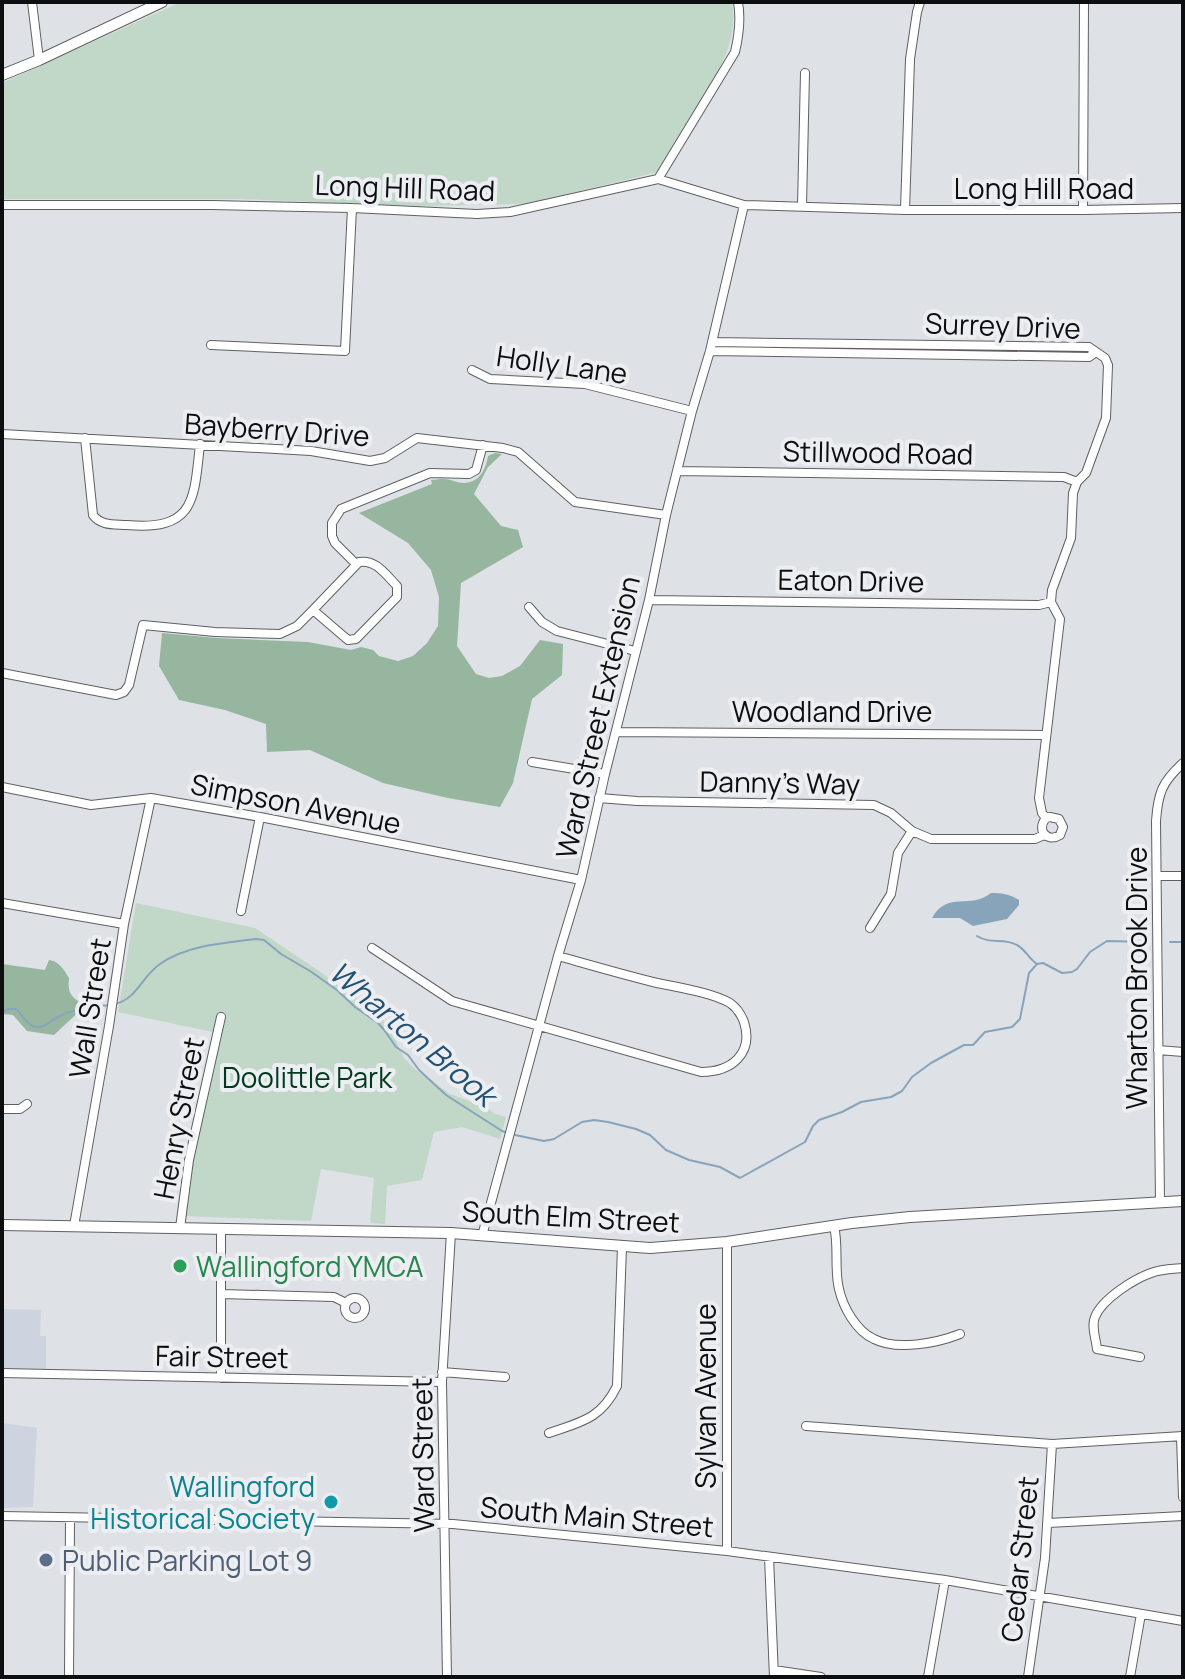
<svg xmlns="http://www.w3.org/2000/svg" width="1185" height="1679" font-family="Manrope,sans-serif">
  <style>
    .built { fill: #ced4df }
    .green { fill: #c1d8c8 }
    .forest { fill: #96b6a0 }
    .water { fill: #88a4bb }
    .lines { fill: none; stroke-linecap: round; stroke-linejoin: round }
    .stream { stroke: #88a4bb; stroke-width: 2 }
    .minor-casing { stroke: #5e6063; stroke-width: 10 }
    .major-casing { stroke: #5e6063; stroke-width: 12 }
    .minor { stroke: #fff; stroke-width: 8 }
    .major { stroke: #fff; stroke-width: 10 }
    .leisure-dot { fill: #2e9e5b; stroke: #eceef2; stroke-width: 3 }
    .culture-dot { fill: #0f9aa8; stroke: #eceef2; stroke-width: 3 }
    .service-dot { fill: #5c6f8a; stroke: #eceef2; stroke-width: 3 }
    .labels { text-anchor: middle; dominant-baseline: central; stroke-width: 8; stroke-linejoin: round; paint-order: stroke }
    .street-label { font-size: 28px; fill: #0d0e0f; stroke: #eceef2 }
    .park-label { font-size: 28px; fill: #013b1f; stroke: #eceef2 }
    .leisure-label { font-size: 28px; fill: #27864d; stroke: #eceef2; text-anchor: start }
    .culture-label { font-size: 28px; fill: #0d838f; stroke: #eceef2; text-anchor: end }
    .service-label { font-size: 28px; fill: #4e5e75; stroke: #eceef2; text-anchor: start }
    .water-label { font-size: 30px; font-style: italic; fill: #235173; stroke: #eceef2 }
  </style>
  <rect width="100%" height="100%" fill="#dee1e5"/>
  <path class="built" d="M2 1309 41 1310 40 1336H46V1370H2Z
    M2 1423 37 1428 33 1507 2 1508Z"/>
  <path class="green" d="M181 2H732C739 42 717 74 697 107 684 128 671 150 658 172L526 204 415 206 240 199H2V83Z
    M136 903 255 928 322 973 344 990 372 1006 379 1013 395 1039 404 1058 416 1070 450 1094 486 1107 495 1114 506 1117 500 1139 462 1127 434 1132 422 1180 387 1186 385 1224 370 1223 374 1178 321 1169 311 1221 184 1216 197 1139 222 1034 118 1012Z"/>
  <path class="forest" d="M495 453 502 454 488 467 474 494 501 526 518 530 523 547 461 583 457 646 476 674 489 678 502 676 520 666 540 640 563 644 562 675 532 699 513 783 500 807 448 798 383 783 310 750 267 752 266 724 225 710 179 700 159 666 162 633 217 638 308 642 351 650 361 647 373 650 379 656 398 661 413 656 427 643 438 626 439 597 431 570 408 543 359 513 432 484 431 480C436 480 440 478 444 479 451 479 457 483 464 483 479 483 486 469 488 456Z
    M49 960C59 961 64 970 69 978 67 995 72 997 85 1006L54 1035 27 1031 13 1015 2 1014V964L45 970Z"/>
  <path class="water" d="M991 893C1002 893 1009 894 1019 900V905L1007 919 973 926 960 918H932C948 890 970 910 991 893Z"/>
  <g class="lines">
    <path class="stream" d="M977 936C991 945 1003 937 1017 945 1025 949 1029 959 1037 964
      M1170 942H1183
      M115 1004C137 999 142 976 160 964 187 945 225 943 256 939L264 940 281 954 310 971 337 990 355 1007 378 1023 385 1031 396 1047 408 1055 419 1070 446 1095 502 1131 508 1133
      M2 1012 9 1009H16C22 1014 26 1025 35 1027 44 1029 50 1021 58 1017 72 1009 92 1008 108 1005
      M515 1135 544 1141 554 1139 582 1122 594 1120 608 1122 636 1129 650 1135 666 1150 689 1160 720 1167 740 1178 805 1142 813 1126 819 1120 842 1112 861 1102 891 1097 902 1091 912 1077 931 1063 964 1045H973L985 1032 1012 1027 1020 1019 1029 973 1037 964 1043 963 1062 973 1072 972 1077 969 1090 952 1107 941 1147 942"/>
    <defs>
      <path id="minor" d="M32 2 39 60
        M658 179 735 52C739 35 741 19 738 2
        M2 205H212L352 208 477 214 510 212 658 179 744 205 905 210H1083L1183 208
        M802 206 805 73
        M905 210 910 59 917 12 920 2
        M1083 210 1084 2
        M712 342 1089 347 1105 358 1108 365 1106 418 1086 473 1077 482 1073 493 1071 538 1052 590 1051 602 1060 619 1039 798 1042 813 1046 818C1036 830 1047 843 1060 835L1063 827 1059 819 1050 817 1046 818
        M211 345 345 351 352 208
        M710 351 1089 357 1096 352
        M472 370 490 379 585 384 692 411
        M2 434 311 451 370 461 385 458 417 438 503 448 518 452 575 502 666 515
        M85 438 93 515C101 526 114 524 127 525 195 531 194 500 200 444
        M678 471 1064 477 1077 482
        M356 564 335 543 332 536V523L341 509 430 473 469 474 476 470 483 445
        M649 600 1039 605 1051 602
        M529 607 542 622 557 631 635 651
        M2 673 116 695 124 692 129 685 143 625 215 632 280 634 297 626 313 610 348 640 356 639 397 597V586C386 575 376 559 359 562L313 610
        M617 732 1046 735
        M532 762 605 774
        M2 787 91 805 151 798 260 817 581 880
        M599 798 637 801 874 805 891 813 912 831 931 839H1035L1044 835
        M1158 876H1183
        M2 903 124 924
        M241 911 260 817
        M870 928 891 894 898 853 912 831
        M372 948 452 1001 701 1072C731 1072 754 1054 744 1022 741 1014 737 1008 730 1003 711 992 675 987 653 982 621 974 590 965 558 956
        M1158 1050 1183 1052
        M2 1109H20L27 1104
        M1160 1202 1156 821C1158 793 1162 782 1183 763
        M74 1226 109 1026 124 924 151 798
        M834 1226C839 1246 834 1269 839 1289 843 1307 856 1331 874 1339 897 1351 937 1343 960 1334
        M180 1228 189 1160 221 1017
        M221 1229V1378
        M482 1236 558 956 581 880 605 774 649 600 666 515 692 411 710 351 744 205
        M221 1294 334 1297 346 1303
        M345 1308a10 10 0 1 1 20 0a10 10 0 1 1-20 0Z
        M1140 1357 1097 1349C1096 1339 1091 1326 1095 1317 1102 1299 1134 1279 1151 1273 1161 1269 1172 1269 1183 1268
        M442 1372 505 1377
        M2 1373 442 1382
        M806 1426 1052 1444 1183 1436
        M549 1433C581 1422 601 1419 617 1386L622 1247
        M1181 1436 1183 1497
        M2 1516 453 1524 727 1551 945 1580 1183 1621
        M1048 1523 1183 1516
        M727 1551V1242
        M769 1557 774 1677
        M774 1670 821 1677
        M69 1677 70 1519
        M447 1677 442 1382 451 1233
        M928 1677 945 1580
        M1028 1677 1045 1558 1052 1444
        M1130 1677 1141 1614"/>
      <path id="major" d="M2 75 39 60 162 2
        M2 1225 451 1233 650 1248 727 1242 852 1223 910 1217 1183 1201"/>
    </defs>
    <use href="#minor" class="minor-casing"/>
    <use href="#major" class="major-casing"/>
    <use href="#minor" class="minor"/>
    <use href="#major" class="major"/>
  </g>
  <circle class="leisure-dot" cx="180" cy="1266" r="8"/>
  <circle class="culture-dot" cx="331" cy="1502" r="8"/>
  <circle class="service-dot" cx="46" cy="1560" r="8"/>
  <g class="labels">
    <g class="street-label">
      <text transform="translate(405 187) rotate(2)">Long Hill Road</text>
      <text x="1044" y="188">Long Hill Road</text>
      <text transform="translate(1003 325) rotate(2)">Surrey Drive</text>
      <text transform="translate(562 364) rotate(8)">Holly Lane</text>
      <text transform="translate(277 429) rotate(4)">Bayberry Drive</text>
      <text transform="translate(878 452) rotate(1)">Stillwood Road</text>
      <text transform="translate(851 580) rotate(1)">Eaton Drive</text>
      <text x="832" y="711">Woodland Drive</text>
      <text transform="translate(597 717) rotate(-77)">Ward Street Extension</text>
      <text transform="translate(780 782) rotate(1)">Danny's Way</text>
      <text transform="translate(296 803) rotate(11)">Simpson Avenue</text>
      <text transform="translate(1136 978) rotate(-90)">Wharton Brook Drive</text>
      <text transform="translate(89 1008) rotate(-81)">Wall Street</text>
      <text transform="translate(178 1118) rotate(-79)">Henry Street</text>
      <text transform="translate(571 1216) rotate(3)">South Elm Street</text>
      <text transform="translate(222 1356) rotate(1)">Fair Street</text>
      <text transform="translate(705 1396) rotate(-90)">Sylvan Avenue</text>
      <text transform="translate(422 1455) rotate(-91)">Ward Street</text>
      <text transform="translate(597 1516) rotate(5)">South Main Street</text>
      <text transform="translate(1019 1559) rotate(-84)">Cedar Street</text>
    </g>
    <g class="park-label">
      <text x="307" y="1077">Doolittle Park</text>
    </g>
    <g class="leisure-label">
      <text x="196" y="1266">Wallingford YMCA</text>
    </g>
    <g class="culture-label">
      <text x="315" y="1486">Wallingford<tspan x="315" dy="32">Historical Society</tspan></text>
    </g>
    <g class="service-label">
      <text x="62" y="1560">Public Parking Lot 9</text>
    </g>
    <g class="water-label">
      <text transform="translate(413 1033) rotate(40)">Wharton Brook</text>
    </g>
  </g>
  <rect width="1185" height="1679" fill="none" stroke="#0d0e0f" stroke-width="8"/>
</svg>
